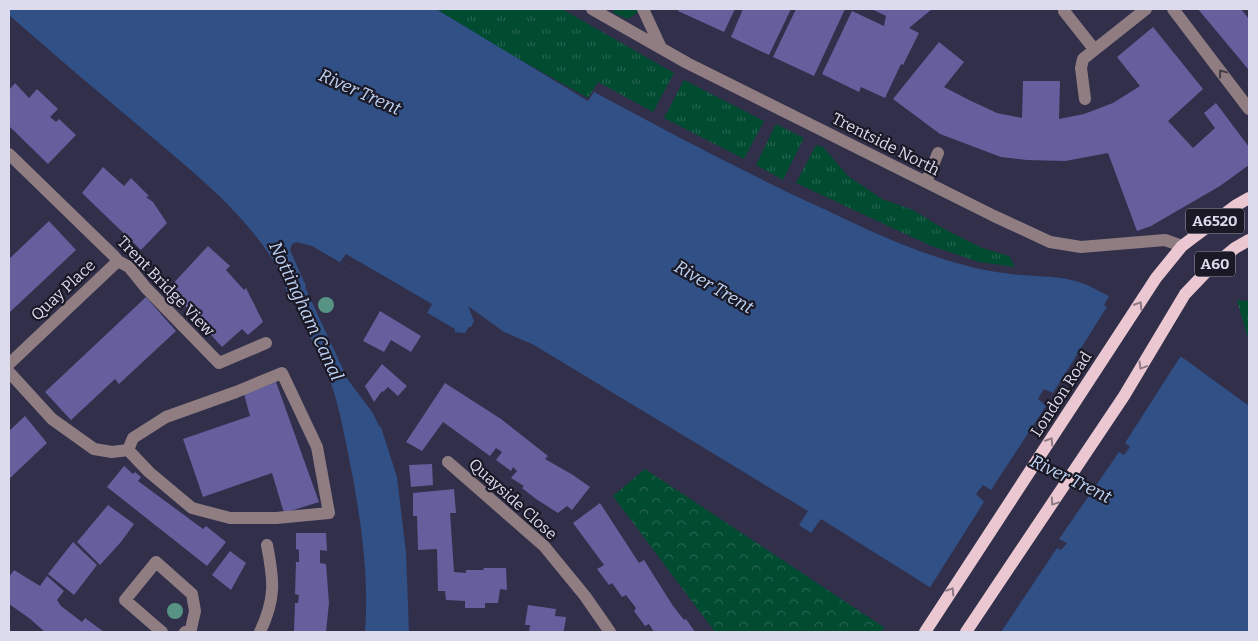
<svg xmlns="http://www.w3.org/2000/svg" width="1258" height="641" font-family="Bitter,serif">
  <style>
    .grass { fill: url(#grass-tufts) }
    .forest { fill: url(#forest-crowns) }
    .pitch { fill: #014b31 }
    .water { fill: #315086 }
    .pier { fill: #312f4a }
    .building { fill: #655f9d }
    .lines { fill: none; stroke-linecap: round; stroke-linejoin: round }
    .minor { stroke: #8f7d82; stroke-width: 12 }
    .major { stroke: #ebc8d1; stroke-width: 12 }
    .tree { fill: #569384 }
    .oneway { stroke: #433c46 }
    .oneway2 { stroke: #8d7984 }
    .labels { text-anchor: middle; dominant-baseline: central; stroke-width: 4.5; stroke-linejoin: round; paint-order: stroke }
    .shield { fill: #1a1925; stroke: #a1a1b1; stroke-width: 1 }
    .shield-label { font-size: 15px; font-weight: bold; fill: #dbdbed }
    .street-label { font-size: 16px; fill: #dbdbed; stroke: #1a1925 }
    .water-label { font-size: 18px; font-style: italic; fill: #bed2f3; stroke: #1a1925 }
  </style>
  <defs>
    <pattern id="grass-tufts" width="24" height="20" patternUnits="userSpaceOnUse" patternTransform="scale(1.25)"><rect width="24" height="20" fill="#014b31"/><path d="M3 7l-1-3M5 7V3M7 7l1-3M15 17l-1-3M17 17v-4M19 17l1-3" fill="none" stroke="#25644f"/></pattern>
    <pattern id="forest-crowns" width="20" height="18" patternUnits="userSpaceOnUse" patternTransform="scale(1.25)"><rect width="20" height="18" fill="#014b31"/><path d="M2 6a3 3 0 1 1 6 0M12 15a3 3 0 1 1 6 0" fill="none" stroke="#25644f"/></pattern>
  </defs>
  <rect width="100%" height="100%" fill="#312f4a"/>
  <path class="grass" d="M436 9H562L674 73 653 112 598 82 588 98 506 52Z
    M684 80 764 121 744 159 664 118Z
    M776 124 804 138 783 180 756 165Z
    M816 145 823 147 848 176 882 199 913 210 944 229 982 248 1009 256 1015 267 979 262 929 245 796 183Z
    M1237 300 1249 301V342Z"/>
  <path class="forest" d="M645 469 885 628 880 632H715L613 496Z"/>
  <path class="pitch" d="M612 9H643L628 19 615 14Z"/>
  <path class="water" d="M9 9H436L588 101 594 92C670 133 747 174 826 210 862 227 899 245 937 257 961 265 985 271 1011 274 1034 277 1059 275 1082 283 1091 286 1100 292 1109 296L1104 305 1186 360 1249 406V632H997L928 586 821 519 811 533 799 525 808 511 534 345 504 332 468 306 474 321 471 327H469L465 333 455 332V329L312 246 296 242 292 244 290 250 306 286 305 287 348 380 373 413 379 426 381 427 397 477 402 519 406 552 409 632H365C369 580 362 529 353 478 347 449 342 420 334 392 323 359 305 327 290 295H289L285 287 287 285C255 219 194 173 140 127 96 90 52 53 9 15Z"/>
  <path class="pier" d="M346 254 432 304 427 313 340 262Z
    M1108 305 1182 354 1125 443 1130 447 1124 455 1119 452 1059 539 1067 543 1061 550 1057 548 1001 632H993L929 589 984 502 976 494 983 485 991 490 1046 406 1038 399 1044 389 1053 393Z"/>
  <path class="building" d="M679 9H735L724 32 678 11Z
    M743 9H791L769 55 731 37Z
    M796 9H845L814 76 773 57Z
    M875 9H932L909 28 919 33 903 65 901 64 885 98 861 87 859 92 822 74 852 11 884 26 886 16 874 10Z
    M1198 9H1241L1249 19V69H1248Z
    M1153 27 1203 89 1168 121 1193 148 1215 128 1204 113 1216 103 1249 147V165L1220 186 1151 226 1137 231 1108 153 1065 161 1027 160 1001 157 940 134 893 99 939 42 964 62 944 87 969 100 997 113 1022 118 1023 81H1060L1059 119 1084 114 1113 103 1140 86 1117 57Z
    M15 83 29 98 37 89 58 109 50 117 56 122 59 119 76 135 48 164 9 126V90Z
    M103 167 124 186 131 178 149 196 146 197 153 202 167 223 141 250 82 193Z
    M49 221 76 250 10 312 9 310V259Z
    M208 246 230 266 226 270 244 290 246 288 263 322 248 335 242 329 222 347 169 288Z
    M146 297 176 331 119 384 115 379 71 420 45 392Z
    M380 311 421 336 411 352 391 340 384 352 363 341Z
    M382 364 407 386 398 396 388 387 383 392 382 391 374 402 365 386Z
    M276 382 319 502 284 513 272 473 203 497 183 439 250 416 244 394Z
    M445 383 501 419 548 456 545 459 573 475 590 487 572 510 567 506 558 513 536 499 522 488 524 486 511 478 517 471 513 467 511 471 496 460 502 452 496 448 490 456 443 422 422 451 406 442Z
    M25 416 47 443 9 479V431Z
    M432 464 433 485 411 487 409 465Z
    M124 466 133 474 135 472 141 477 138 481 203 529 206 526 226 542 207 566 107 487Z
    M454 489 456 513H450L454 572 466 573V570H483L484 568H506L507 590 500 589 498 603H485V608H465V601L446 600 445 591H438L437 549 418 550 417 516H413V493Z
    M600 503 639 563 644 560 673 606 684 620 686 619 695 632H654L649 624 645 626 634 611 636 608 626 595 622 597 612 583 609 585 597 569 604 565 573 523Z
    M108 505 134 524 121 542 100 565 77 542Z
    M296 533H326L327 551 320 550V563L326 564 329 603 326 632H294L295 603H298L299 595 295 594 296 562H299V550L296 549Z
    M73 542 97 565 74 595 48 574Z
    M230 551 246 563 231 590 212 575Z
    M14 570 40 586 47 576 64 591 57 600 61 606 82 622 85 618 104 632H45L29 618 9 604V577Z
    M528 605 556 609 555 616 566 617 564 630 562 632H529L530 625H525Z"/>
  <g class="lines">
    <path class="minor" d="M592 9 687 63 994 216 1050 242 1081 247 1165 240 1182 246
      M643 9 661 48
      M1173 9 1249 109
      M1064 11 1094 49
      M1085 99 1081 68 1083 59 1146 9
      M9 154 114 256 118 261 129 267 146 288 219 363 266 343
      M926 182 938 153
      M9 364 118 261
      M9 372 52 419 94 449 112 452 128 450
      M282 373 317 447 329 513 276 518H230L192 508 149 472 128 450 133 438 166 417 236 392Z
      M448 462 544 546 585 596 610 632
      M162 632 125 600 156 562 192 594 195 611 191 629 185 632
      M260 632C276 598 274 581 267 545"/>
    <path class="major" d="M925 632 1156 278 1182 246 1235 206 1249 198
      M966 632 1124 396 1185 294 1208 270 1235 248 1249 240"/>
  </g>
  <g class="tree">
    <circle cx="326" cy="305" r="8"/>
    <circle cx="175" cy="611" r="8"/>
  </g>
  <defs><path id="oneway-chevron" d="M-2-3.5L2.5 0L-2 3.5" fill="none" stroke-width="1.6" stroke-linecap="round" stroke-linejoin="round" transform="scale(1.25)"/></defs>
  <use class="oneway" href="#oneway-chevron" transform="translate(1222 73) rotate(-127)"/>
  <g class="oneway2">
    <use href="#oneway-chevron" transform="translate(1139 305) rotate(-57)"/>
    <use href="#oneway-chevron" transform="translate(1142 366) rotate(121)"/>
    <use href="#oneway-chevron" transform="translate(1050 441) rotate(-57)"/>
    <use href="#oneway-chevron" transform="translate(1054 502) rotate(124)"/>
    <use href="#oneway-chevron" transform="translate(951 591) rotate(-57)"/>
  </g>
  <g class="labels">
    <g class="shield">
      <rect x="1186" y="208.5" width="58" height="25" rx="4"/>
      <rect x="1195" y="251.5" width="40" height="25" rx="4"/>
    </g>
    <g class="shield-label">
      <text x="1215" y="221">A6520</text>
      <text x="1215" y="264">A60</text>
    </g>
    <g class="street-label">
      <text transform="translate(886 144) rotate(27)">Trentside North</text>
      <text transform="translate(166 286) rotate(46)">Trent Bridge View</text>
      <text transform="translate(63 290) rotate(-43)">Quay Place</text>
      <text transform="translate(1061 394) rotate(-57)">London Road</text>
      <text transform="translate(513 499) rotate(42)">Quayside Close</text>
    </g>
    <g class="water-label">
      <text transform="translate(360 92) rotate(24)">River Trent</text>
      <text transform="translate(714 287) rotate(30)">River Trent</text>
      <text transform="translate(306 311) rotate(65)">Nottingham Canal</text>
      <text transform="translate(1071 479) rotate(26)">River Trent</text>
    </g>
  </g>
  <rect width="1258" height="641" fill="none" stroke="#dbdbed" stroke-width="20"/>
</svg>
